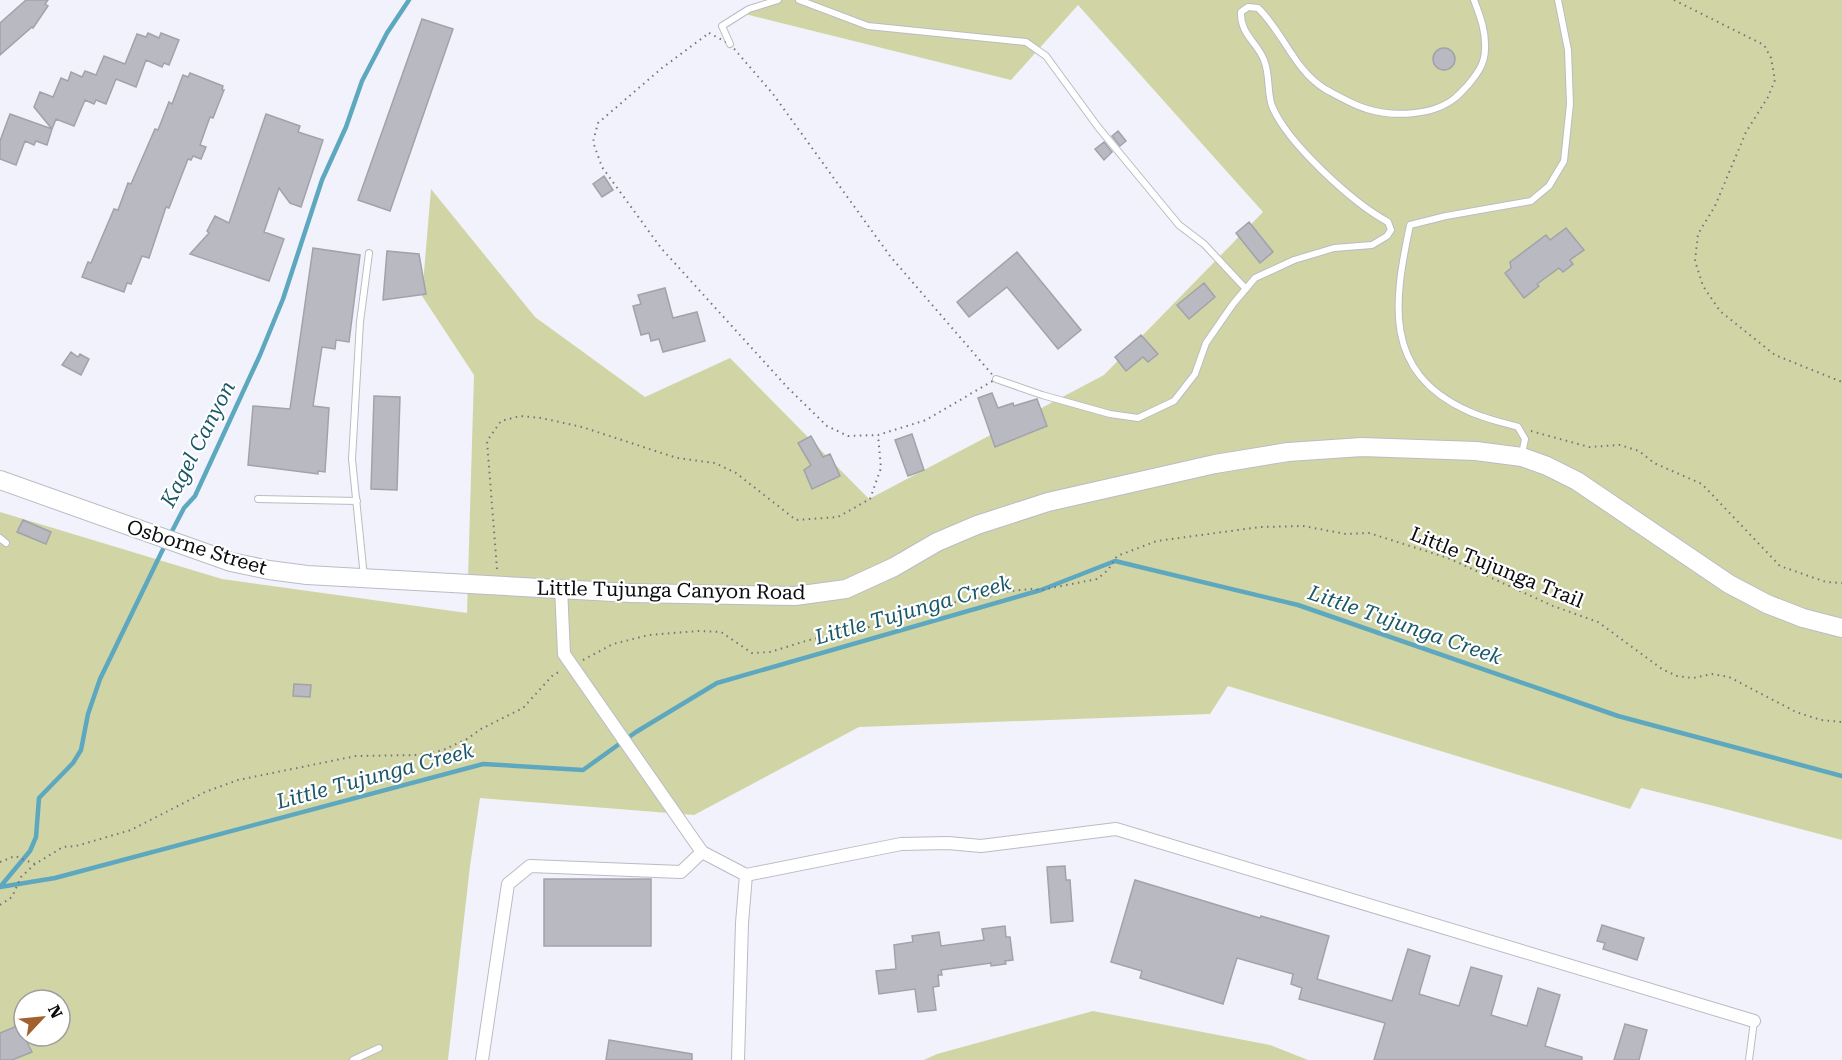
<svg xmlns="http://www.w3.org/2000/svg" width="1842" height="1060" font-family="'Roboto Serif',serif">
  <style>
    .green { fill: #d1d5a5; fill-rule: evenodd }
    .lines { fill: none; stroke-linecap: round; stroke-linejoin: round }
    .stream { stroke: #5ea8bf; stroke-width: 4.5 }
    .building { fill: #b9b9c2; stroke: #a1a2aa; stroke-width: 1.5 }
    .lane-casing { stroke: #babcc4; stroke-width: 8 }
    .street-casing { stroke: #babcc4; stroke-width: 14 }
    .secondary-casing { stroke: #babcc4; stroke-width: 20 }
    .path { stroke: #74757b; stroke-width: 2; stroke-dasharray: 1.5 4.5; stroke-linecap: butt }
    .lane { stroke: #fff; stroke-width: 6 }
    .street { stroke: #fff; stroke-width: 12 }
    .secondary { stroke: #fff; stroke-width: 18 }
    .labels { text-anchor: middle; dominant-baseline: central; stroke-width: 4.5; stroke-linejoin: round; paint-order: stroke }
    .street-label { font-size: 20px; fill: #0a0b0e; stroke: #fff }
    .water-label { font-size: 21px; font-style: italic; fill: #1a5869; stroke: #fff }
  </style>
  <rect width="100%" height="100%" fill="#f1f2fb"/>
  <path class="green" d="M780 0H1842V840L1714 806 1641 788 1630 809 1228 686 1210 714 859 727 694 815 480 798 470 866 448 1060H0V512L222 579 467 613 474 375 422 296 431 189 535 317 645 397 730 358 869 499 1104 375 1263 212 1078 5 1011 80 745 14ZM24 1000H60V1036H24Z
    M1093 1011 1270 1045 1308 1060H924L937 1054Z"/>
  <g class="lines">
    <path class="stream" d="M170 535 184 508 195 496 260 355 283 299 322 180 346 127 362 81 387 33 409 0
      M0 887 55 878 483 764 583 770 636 732 717 683 1041 590 1115 561 1298 605 1618 716 1842 776
      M0 887 30 851 36 837 39 798 73 763 81 750 88 714 100 679 166 543"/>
  </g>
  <path class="building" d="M26 0H48L45 4 48 6 33 28 32 27 0 55V23Z
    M422 19 453 29 390 211 358 200Z
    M148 33 159 38 161 33 179 40 169 65 164 63 162 67 146 60 136 87 116 79 106 104 96 100 94 104 85 100 74 126 56 119 52 129 34 107 40 92 53 97 61 78 68 81 71 72 82 77 85 71 96 75 104 56 125 64 137 34 146 37Z
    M1433 59a11 11 0 1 1 22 0a11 11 0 1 1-22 0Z
    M190 73 223 86 222 90H224L213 118 210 117 200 145 206 147 201 159 193 156 191 160 188 159 169 208 166 207 149 258 142 256 131 284 127 283 124 292 82 277 88 262 91 263 114 209 118 210 128 183 131 184 155 129 158 130 169 102 172 104 183 75 188 77Z
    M10 114 52 129 47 145 36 141 34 145 25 141 16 165 0 159V141Z
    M266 114 300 126 298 132 323 140 301 207 290 203 279 188 264 232 284 239 269 281 190 254 209 233 207 231 215 216 229 223Z
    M1118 131 1126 141 1120 146 1112 136Z
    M1104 142 1112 152 1104 160 1095 149Z
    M604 176 613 190 602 197 593 184Z
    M1249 222 1273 252 1260 263 1236 233Z
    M1566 228 1584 250 1570 260 1573 264 1563 272 1559 268 1537 284 1539 286 1524 298 1505 273 1511 268 1510 262 1546 235 1550 240Z
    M313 248 360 255 349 342 336 340 335 349 322 347 313 406 329 408 325 472 318 471V474L248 465 253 406 290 409Z
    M387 251 419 254 426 294 383 300Z
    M1017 252 1081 330 1058 349 1007 287 969 317 957 302Z
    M1204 283 1215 297 1189 319 1177 305Z
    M665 288 673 318 697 312 705 341 663 352 659 339 651 341 649 333 641 335 633 306 641 304 638 295Z
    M1141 335 1158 354 1148 362 1143 357 1126 371 1115 357Z
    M71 352 78 357 80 354 89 359 81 375 62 365Z
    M992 393 998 408 1013 403 1014 406 1037 399 1047 426 995 447 978 398Z
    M374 396 400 397 397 490 371 489Z
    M912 434 924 470 908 476 895 440Z
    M811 436 823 457 830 454 840 476 812 489 804 470 811 465 798 443Z
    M23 520 51 532 46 544 17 532Z
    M294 684 311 685 310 697 293 696Z
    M1065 866 1066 880H1070L1073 921 1051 923 1047 867Z
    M544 879H651V946H544Z
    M1135 880 1260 918 1261 916 1329 936 1317 979 1392 1001 1408 949 1430 956 1419 994 1459 1006 1471 967 1502 976 1491 1015 1527 1026 1538 988 1560 995 1545 1046 1582 1057V1060H1374L1385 1023 1299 999 1302 988 1291 984 1293 974 1237 958 1223 1004 1140 978 1142 971 1111 962Z
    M1602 925 1644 938 1637 960 1603 949 1605 943 1597 941Z
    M1005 926 1006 937H1010L1013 960 1005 961 1006 964 991 966V963L941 970 942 975H938L939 986 933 987 936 1010 918 1012 915 989 879 994 876 971 896 969 894 945 913 942 912 936 939 932 941 946 984 940 982 929Z
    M24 1023V1036L32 1052 12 1060H0V1033Z
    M1625 1024 1647 1030 1639 1060H1614Z
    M609 1040 692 1054V1060H606Z"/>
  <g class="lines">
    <defs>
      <path id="lane" d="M799 0 868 26 1026 42 1046 56 1098 127 1179 225 1204 244 1246 289
        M730 44 722 26 749 9 778 0
        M996 379 1042 395 1110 414 1138 418 1174 401 1195 374 1206 343 1233 304 1255 278 1294 260 1334 248 1372 245 1387 236 1391 230 1388 222C1353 203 1287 143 1272 106 1267 92 1270 74 1264 60 1257 42 1240 34 1241 12L1248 7 1258 8C1284 33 1294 70 1325 89 1338 96 1353 105 1367 109 1393 117 1433 116 1455 98 1460 94 1464 89 1468 85 1477 74 1485 64 1485 49 1486 31 1480 16 1474 0
        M1522 454 1525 439 1518 427C1501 422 1482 418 1466 410 1382 371 1394 301 1410 225L1446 216 1531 201 1549 186 1564 161 1570 104 1568 50 1558 0
        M258 499 357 501
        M0 538 6 543
        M364 577 352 459 360 322 369 253
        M353 1060 379 1048
        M1749 1060 1754 1021"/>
      <path id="street" d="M561 587 564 654 702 852 746 875 901 844 948 843 981 846 1116 829 1754 1021
        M482 1060 508 884 530 866 681 872 702 852
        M738 1060 742 923 746 875"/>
      <path id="secondary" d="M0 480 231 562 269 570 307 575 631 593 795 596 846 589 894 567 937 542 977 525 1048 502 1215 464 1288 452 1362 447 1476 451 1522 457 1547 466 1577 481 1729 584 1767 604 1803 618 1842 628"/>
    </defs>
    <use href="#lane" class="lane-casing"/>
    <use href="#street" class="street-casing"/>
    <use href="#secondary" class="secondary-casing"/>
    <path class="path" d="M1674 0 1764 45 1771 58 1775 80 1768 97 1746 132 1715 206 1698 234 1695 261 1703 286 1720 311 1775 355 1842 382
      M709 33 730 44 773 94 890 256 996 379 926 420 878 435 848 436 827 426 788 388 661 248 602 167 593 142 598 123 662 68Z
      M1531 431 1589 447 1620 445 1639 451 1654 463 1702 484 1780 566 1826 582 1842 583
      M497 569 487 441 501 421 520 416 541 418 582 427 677 458 715 463 736 473 796 520 838 517 870 499 881 468 878 435
      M583 660 613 644 649 635 698 631 721 632 752 653 770 652 809 640 874 626 907 613 933 607 971 599 986 598 1002 592 1031 589 1041 590 1097 579 1108 570 1117 556 1157 541 1260 527 1303 526 1346 534 1369 533 1448 558 1553 606 1598 622 1662 669 1677 676 1693 678 1712 674 1729 677 1796 712 1821 720 1842 722
      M0 862 15 856 35 864
      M0 905 12 897 21 877 35 864 63 847 76 846 131 830 205 792 238 780 356 756 419 755 443 750 467 739 481 729 523 708 553 675 559 672"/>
    <use href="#lane" class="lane"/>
    <use href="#street" class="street"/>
    <use href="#secondary" class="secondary"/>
  </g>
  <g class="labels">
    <g class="street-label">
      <text transform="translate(197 547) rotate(17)">Osborne Street</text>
      <text transform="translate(1497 567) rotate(22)">Little Tujunga Trail</text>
      <text transform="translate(671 590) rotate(1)">Little Tujunga Canyon Road</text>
    </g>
    <g class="water-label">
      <text transform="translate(198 444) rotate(-63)">Kagel Canyon</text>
      <text transform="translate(913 610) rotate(-16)">Little Tujunga Creek</text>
      <text transform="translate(1405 625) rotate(19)">Little Tujunga Creek</text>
      <text transform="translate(375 776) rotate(-15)">Little Tujunga Creek</text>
    </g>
  </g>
  <g transform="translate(42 1018) rotate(64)"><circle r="28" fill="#ffffff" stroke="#9d9d9f" stroke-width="1.5"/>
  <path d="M0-4.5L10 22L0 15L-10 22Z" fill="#a3602f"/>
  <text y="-9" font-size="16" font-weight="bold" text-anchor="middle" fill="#0a0b0e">N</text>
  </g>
</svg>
